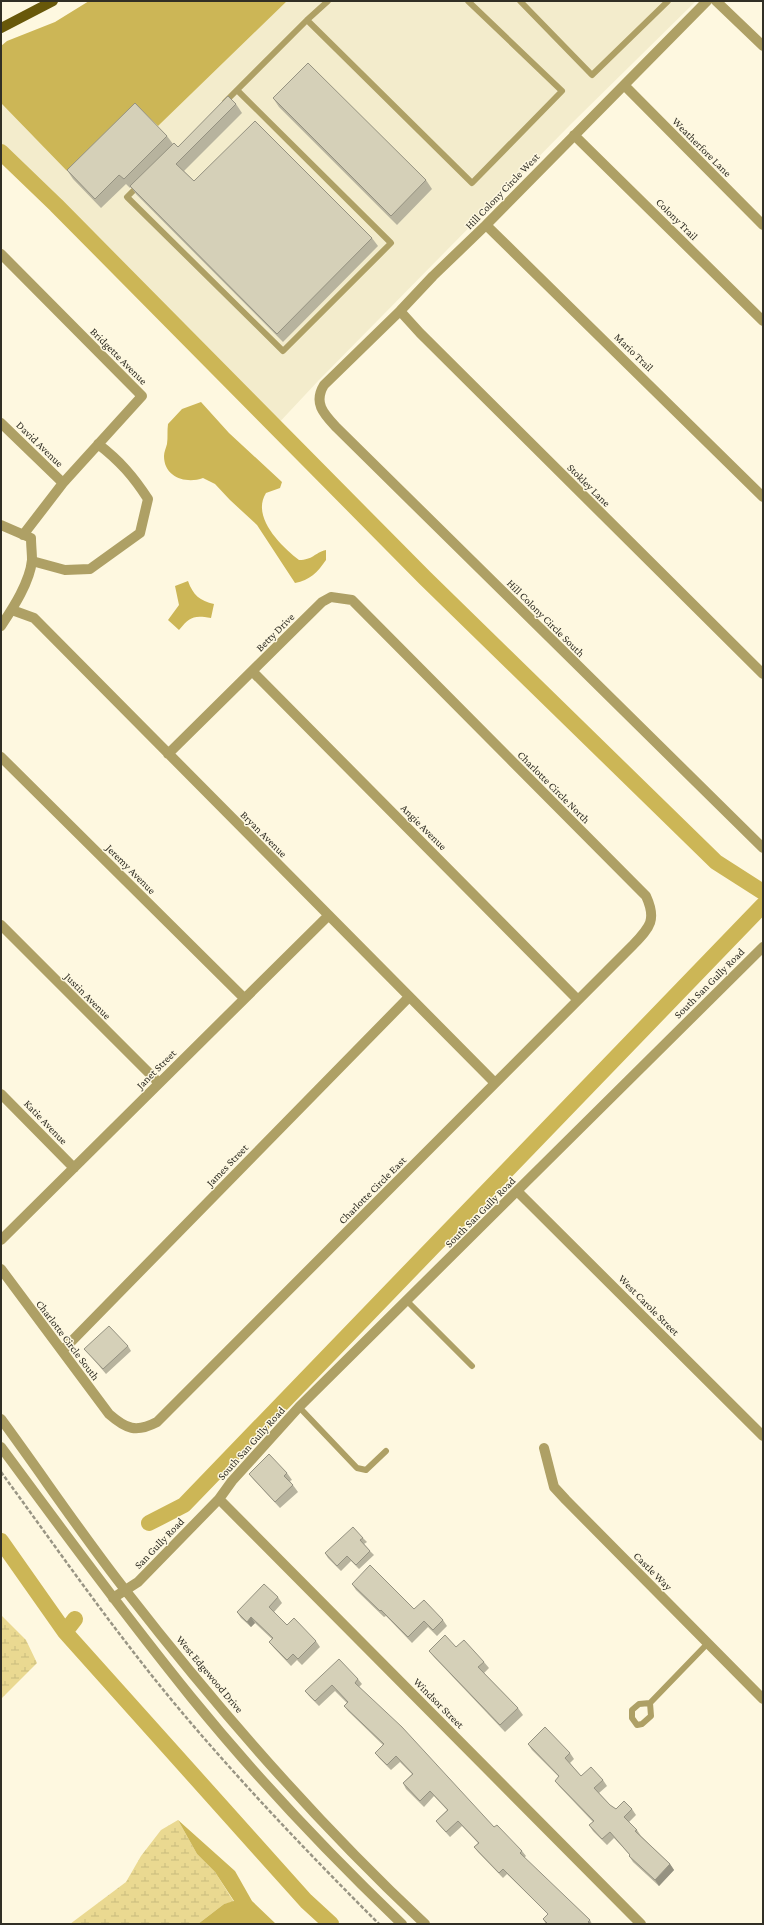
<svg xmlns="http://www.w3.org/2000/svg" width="764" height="1925" font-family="'Crimson Pro',serif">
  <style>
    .built { fill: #f3eccc }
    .wetland { fill: url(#wetland-marsh) }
    .water { fill: #ccb656 }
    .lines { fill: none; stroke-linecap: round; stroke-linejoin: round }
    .canal { stroke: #ccb656; stroke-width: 16 }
    .path { stroke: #999584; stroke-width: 2.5; stroke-dasharray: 4 2; stroke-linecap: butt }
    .service { stroke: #aea065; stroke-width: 6 }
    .minor { stroke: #aea065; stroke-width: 10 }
    .primary { stroke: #68580a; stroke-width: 10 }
    .wall { fill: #b7b39e }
    .shaded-wall { fill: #959281 }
    .building { fill: #d5d0b8; stroke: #959281 }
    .labels { text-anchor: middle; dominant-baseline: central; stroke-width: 3; stroke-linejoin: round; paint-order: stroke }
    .street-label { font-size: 11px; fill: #312f25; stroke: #fef8e0 }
  </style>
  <defs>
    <pattern id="wetland-marsh" width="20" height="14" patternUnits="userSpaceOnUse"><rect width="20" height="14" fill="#ead991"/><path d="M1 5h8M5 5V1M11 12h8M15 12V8" fill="none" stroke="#c9bb7d"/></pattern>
  </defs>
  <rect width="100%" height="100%" fill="#fef8e0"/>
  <path class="built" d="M287 1H696L571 124 319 380 275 427 1 158V103L66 170 140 108 158 126Z"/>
  <path class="wetland" d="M1 1615 26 1640 37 1663 1 1699Z
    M178 1820 197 1854 215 1872 234 1902 224 1904 198 1924H70L126 1882 141 1856 161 1830Z"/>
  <path class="water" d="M89 1H287L158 126 140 109 73 174 66 170 1 103V46L7 41 55 22Z
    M201 402 229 433 282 482 280 488 266 493C251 517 281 546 299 560 313 560 314 553 326 550V560C317 573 310 580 295 583L257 525 230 500 215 484 203 478C187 484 164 478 164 456 164 452 166 448 167 444 168 437 167 431 168 424L182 409Z
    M188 581C193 595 200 601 214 604L211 618C193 615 190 617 179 630L168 620 179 605 175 586Z
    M178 1820 235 1871 252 1901 276 1924H198L224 1904 234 1901 215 1872 197 1854Z"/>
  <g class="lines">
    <path class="canal" d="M1 152 56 205 425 578 716 862 763 892
      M149 1523 184 1505 763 905
      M1 1541 65 1632 306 1901 331 1924
      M65 1632 75 1619"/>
    <path class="path" d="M1 1472C61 1554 119 1638 185 1716 246 1788 312 1857 379 1924"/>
    <path class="service" d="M328 1 307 20 472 183 562 91 468 1
      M520 1 592 75 668 1
      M225 102 307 20
      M139 185 127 197 283 351 391 243 237 90
      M407 1301 472 1366
      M299 1407 357 1468 366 1470 386 1451
      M650 1703 651 1716 642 1724 637 1725 632 1718V1710L639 1704 650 1703 708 1643"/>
    <path class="minor" d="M707 1 486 225 433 276 400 311 324 385C313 403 324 414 336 427L763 848
      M716 1 763 46
      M624 85 763 225
      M574 135 763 321
      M486 225 763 497
      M1 254 142 396 63 483 23 535
      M400 311 420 333 763 674
      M1 423 63 483
      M1 525 31 538C31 545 32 553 32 560 30 582 13 608 1 626
      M32 561 65 570 90 569 140 533 148 499C133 476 120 461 98 444
      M12 610 34 618 495 1083
      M252 671 578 1000
      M1 757 244 998
      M1 925 159 1083
      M1 1094 74 1168
      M518 1192 763 1436
      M1 1240 328 916
      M1 1269 109 1414C126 1429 136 1433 157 1422L633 945C650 927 657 920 646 896L352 600 331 597 322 602 168 754
      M62 1351 409 997
      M1 1419C43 1476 82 1535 126 1591 217 1708 316 1822 425 1924
      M1 1447C63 1531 125 1615 191 1697 256 1777 328 1853 402 1924
      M544 1448 554 1487 566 1500 763 1699
      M219 1499 641 1924
      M113 1598 138 1582 219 1499 232 1481 299 1407 763 947"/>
    <path class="primary" d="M1 28 53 1"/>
  </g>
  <path class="wall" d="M273 98 426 180 432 189 397 225 279 107Z
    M236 104 242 113 184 171 194 181 372 238 378 246 283 342 136 194 131 187 130 188 126 184 101 208 73 179 67 170 167 136 173 144 178 147Z
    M128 1346 131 1351 106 1374 88 1353 84 1349Z
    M287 1473 292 1480 290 1481 298 1492 280 1508 254 1480 249 1474Z
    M363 1538 367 1542 364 1544 370 1551 374 1555 359 1569 351 1561 341 1571 328 1558 325 1553Z
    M352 1584 443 1620 447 1626 437 1636 428 1627 412 1643 386 1616 384 1617 356 1590Z
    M278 1597 282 1603 274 1612 287 1625 316 1641 320 1647 302 1665 297 1660 291 1666 274 1648 269 1642 272 1639 255 1623 251 1627 241 1618 237 1612Z
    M456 1647 484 1662 489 1668 484 1673 518 1708 523 1715 505 1732 434 1657 429 1651Z
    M358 1679 362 1684 359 1687 494 1827 522 1851 526 1856 524 1858 590 1920 592 1924H546L543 1919 548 1914 507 1874 503 1878 478 1852 474 1847 478 1843 462 1826 450 1837 440 1826 436 1821 447 1810 434 1796 424 1807 406 1789 403 1783 412 1774 400 1762 391 1770 379 1758 375 1753 383 1745 348 1711 344 1706 347 1703 335 1691 319 1706 309 1696 305 1691Z
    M528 1744 570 1753 574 1759 570 1763 581 1776 603 1780 607 1786 599 1793 610 1805 616 1809H632L636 1815 629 1822 637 1830 641 1836 670 1864 674 1870 659 1886 633 1862 629 1856 630 1855 614 1838 607 1845 593 1831 589 1825 593 1822 559 1786 555 1781 559 1777 532 1750Z"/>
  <path class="shaded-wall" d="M251 1617 255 1623 251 1627 247 1622Z
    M670 1864 674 1870 659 1886 655 1880Z"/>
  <path class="building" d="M308 63 426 180 391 216 273 98Z
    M228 96 236 104 176 164 194 181 255 121 372 238 277 334 130 186 174 143 178 147Z
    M135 103 167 136 124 179 119 175 95 199 67 170Z
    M109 1326 128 1346 103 1369 84 1349Z
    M269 1454 287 1473 284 1476 293 1485 275 1502 249 1474Z
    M353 1527 363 1538 360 1540 370 1551 356 1565 347 1556 337 1566 325 1553Z
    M370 1565 414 1609 424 1600 443 1620 433 1630 424 1621 408 1637 381 1610 380 1611 352 1584Z
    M264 1584 278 1597 269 1607 287 1625 294 1618 316 1641 298 1659 293 1654 287 1660 269 1642 273 1638 251 1617 247 1622 237 1612Z
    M445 1635 456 1647 464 1640 484 1662 478 1667 518 1708 500 1725 429 1651Z
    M339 1659 358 1679 355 1683 402 1727 494 1827 497 1825 522 1851 520 1853 590 1920 588 1922 591 1924H548L543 1919 548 1914 503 1869 499 1873 474 1847 479 1843 458 1821 446 1832 436 1821 448 1810 430 1791 420 1801 403 1783 413 1774 396 1756 387 1765 375 1753 384 1744 344 1706 348 1702 332 1685 315 1701 305 1691Z
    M545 1727 570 1753 565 1758 581 1776 591 1767 603 1780 594 1788 610 1805 616 1809 624 1801 632 1809 624 1817 637 1830 635 1831 670 1864 655 1880 629 1856 630 1855 610 1832 602 1839 589 1825 594 1821 555 1781 559 1776 528 1744Z"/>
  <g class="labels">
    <g class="street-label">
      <text transform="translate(702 147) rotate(45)">Weatherfore Lane</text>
      <text transform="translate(502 191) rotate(-46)">Hill Colony Circle West</text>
      <text transform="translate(677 219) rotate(45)">Colony Trail</text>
      <text transform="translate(634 352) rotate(44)">Mario Trail</text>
      <text transform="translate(119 356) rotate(45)">Bridgette Avenue</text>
      <text transform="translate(40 444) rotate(44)">David Avenue</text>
      <text transform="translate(589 485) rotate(45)">Stokley Lane</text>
      <text transform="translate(546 618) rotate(45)">Hill Colony Circle South</text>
      <text transform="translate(275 632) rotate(-45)">Betty Drive</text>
      <text transform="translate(554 787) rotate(45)">Charlotte Circle North</text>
      <text transform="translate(424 827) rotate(45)">Angie Avenue</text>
      <text transform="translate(264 834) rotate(45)">Bryan Avenue</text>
      <text transform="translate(131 869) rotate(45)">Jeremy Avenue</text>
      <text transform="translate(709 983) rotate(-45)">South San Gully Road</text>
      <text transform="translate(88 996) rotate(45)">Justin Avenue</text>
      <text transform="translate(156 1069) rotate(-45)">Janet Street</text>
      <text transform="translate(46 1122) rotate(46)">Katie Avenue</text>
      <text transform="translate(227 1165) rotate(-46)">James Street</text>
      <text transform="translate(372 1190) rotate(-45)">Charlotte Circle East</text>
      <text transform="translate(480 1212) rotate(-45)">South San Gully Road</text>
      <text transform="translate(649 1305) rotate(45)">West Carole Street</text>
      <text transform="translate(68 1340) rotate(53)">Charlotte Circle South</text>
      <text transform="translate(251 1443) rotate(-48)">South San Gully Road</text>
      <text transform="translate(159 1543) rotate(-46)">San Gully Road</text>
      <text transform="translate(653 1571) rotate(45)">Castle Way</text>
      <text transform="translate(210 1674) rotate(50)">West Edgewood Drive</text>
      <text transform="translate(439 1703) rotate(45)">Windsor Street</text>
    </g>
  </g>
  <rect width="764" height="1925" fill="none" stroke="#312f25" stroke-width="4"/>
</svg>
